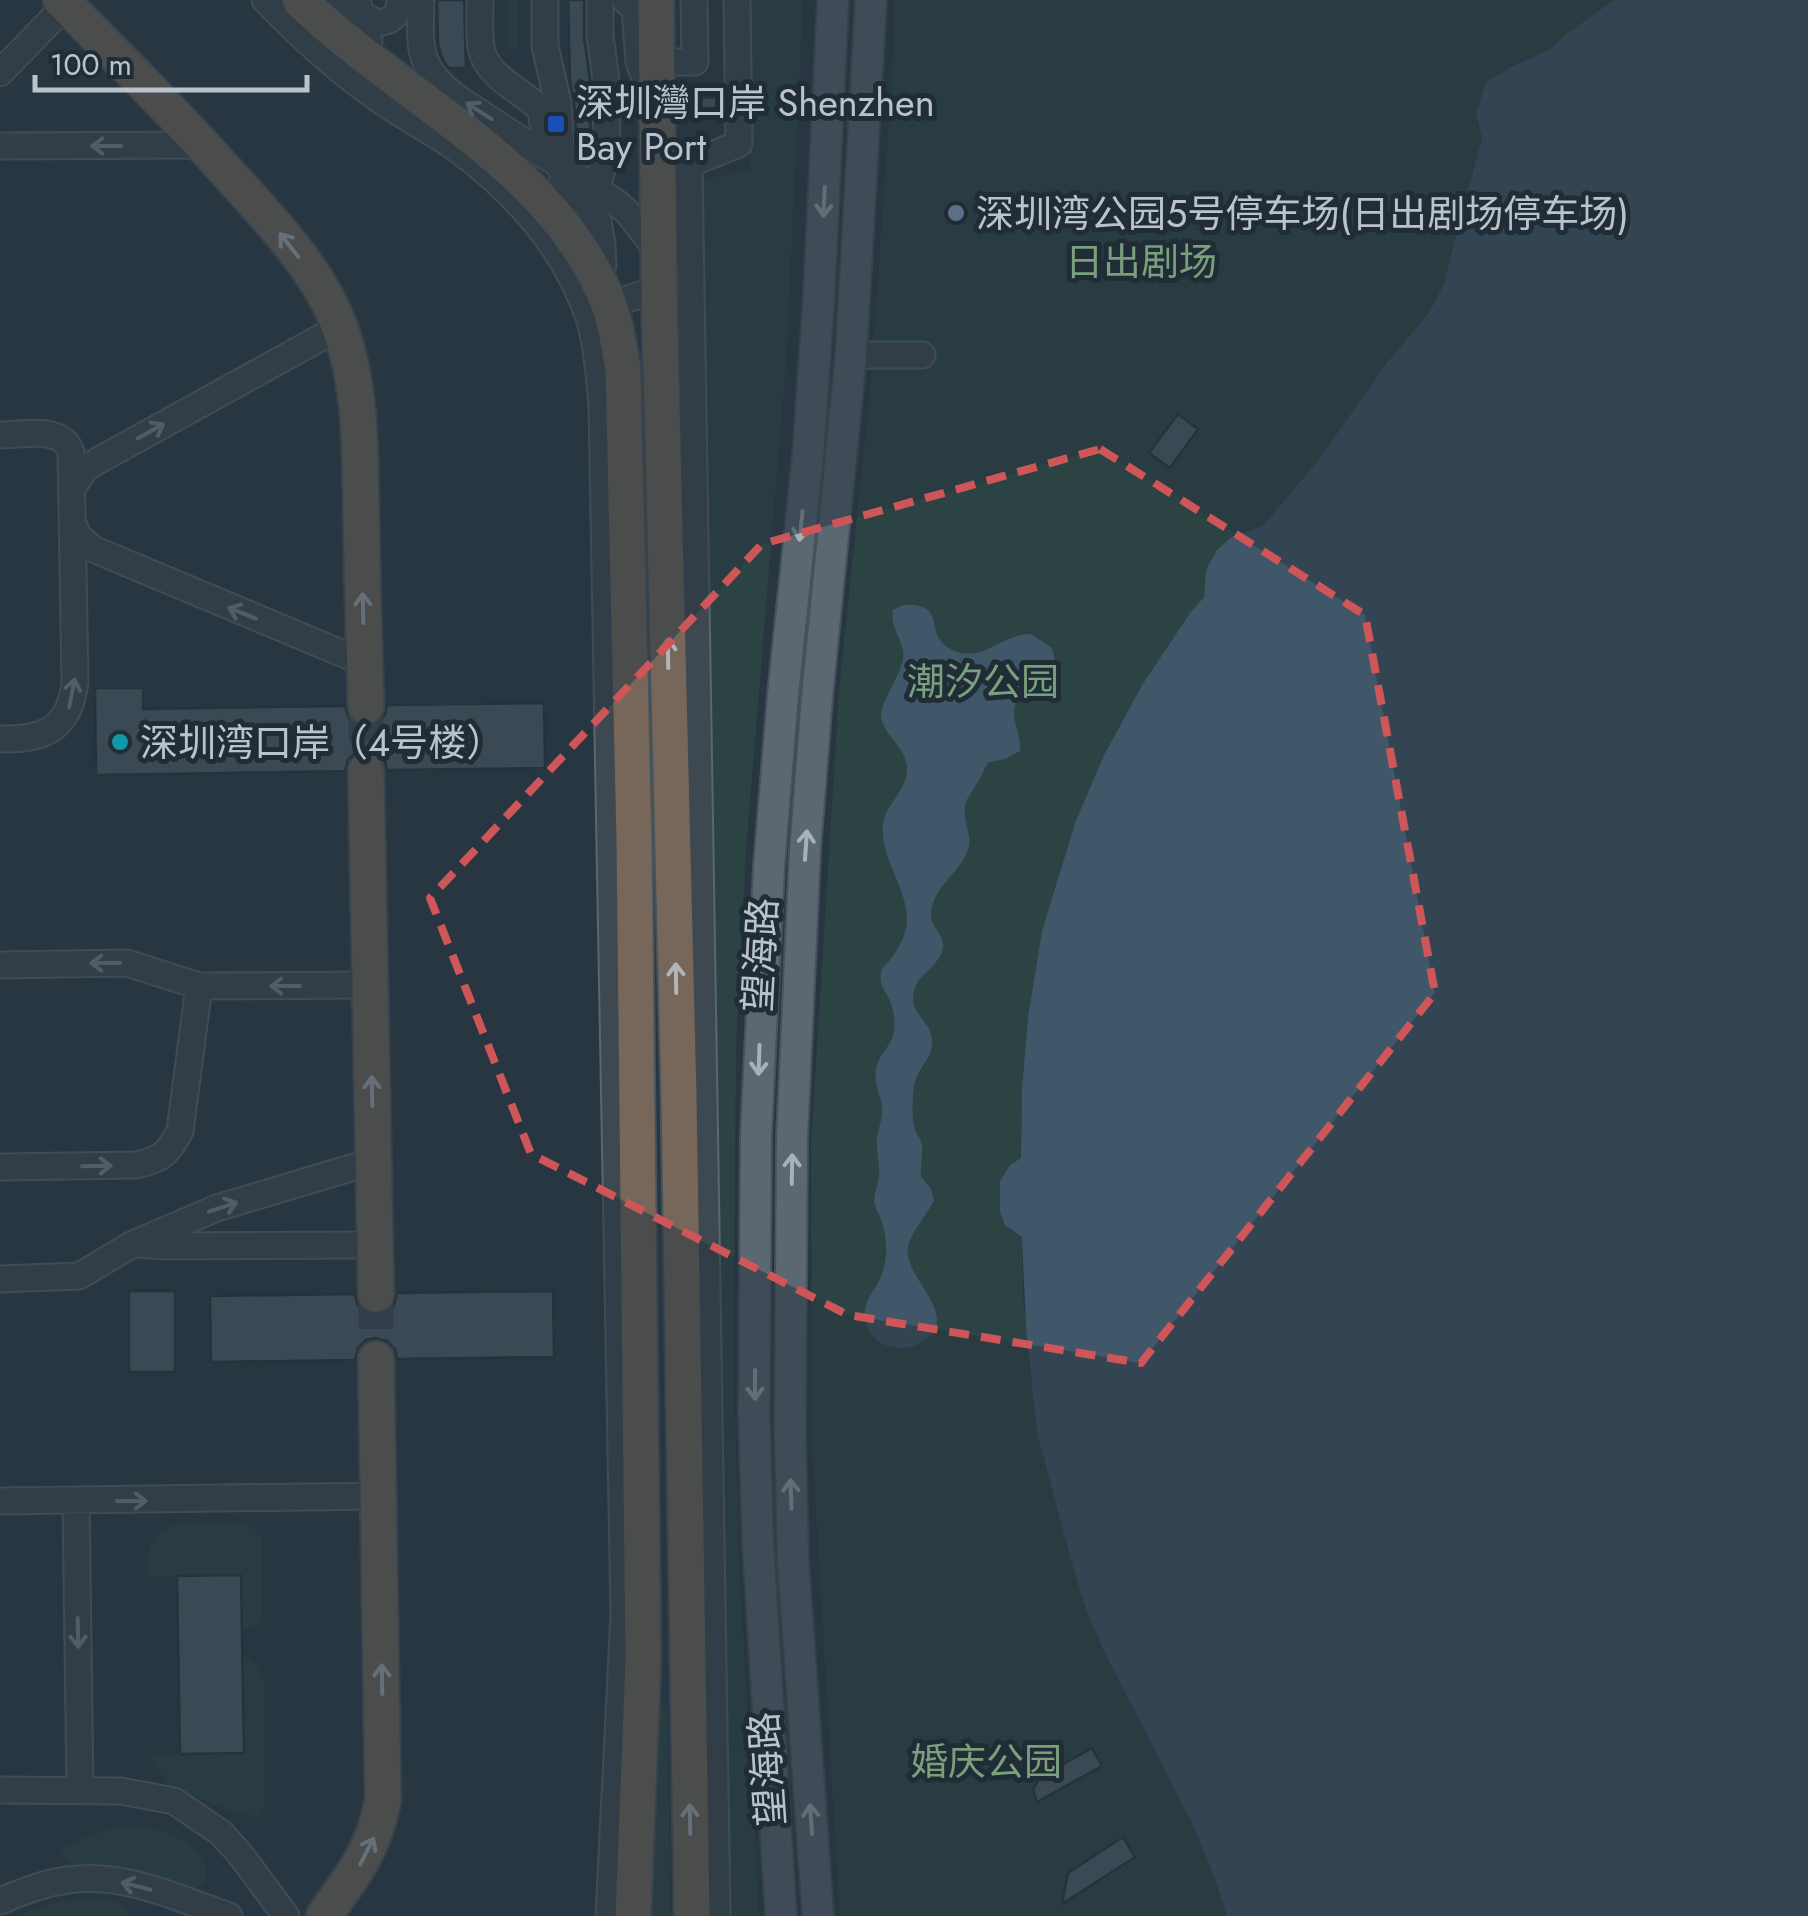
<svg xmlns="http://www.w3.org/2000/svg" width="1808" height="1916" font-family="Jost,'Noto Sans SC',sans-serif">
  <style>
    .green { fill: #2b4443 }
    .water { fill: #405669 }
    .building { fill: #52616c; stroke: #232f38; stroke-width: 2.5 }
    .lines { fill: none; stroke-linecap: round; stroke-linejoin: round }
    .highway-tunnel { stroke: #3e4b56; stroke-width: 35; stroke-dasharray: 35 18; stroke-linecap: butt }
    .minor-casing { stroke: #5b666e; stroke-width: 29 }
    .major-casing { stroke: #46515a; stroke-width: 34 }
    .highway-casing { stroke: #47535b; stroke-width: 39 }
    .minor { stroke: #3d4851; stroke-width: 25 }
    .major { stroke: #5b6771; stroke-width: 30 }
    .highway { stroke: #76675a; stroke-width: 35 }
    .oneway { stroke: #828c94 }
    .oneway2 { stroke: #a7b1b9 }
    .oneway3 { stroke: #b0b5ba }
    .marked { fill: none; stroke: #ce5659; stroke-width: 8; stroke-dasharray: 20 12; stroke-linejoin: round }
    .transit-dot { fill: #1a4fb4; stroke: #212d36; stroke-width: 4 }
    .service-dot { fill: #5c6f8a; stroke: #212d36; stroke-width: 4 }
    .culture-dot { fill: #0f9aa8; stroke: #212d36; stroke-width: 4 }
    .labels { text-anchor: middle; dominant-baseline: central; stroke-width: 10; stroke-linejoin: round; paint-order: stroke }
    .poi-label { font-size: 38px; fill: #bac3cb; stroke: #212d36; text-anchor: start }
    .park-label { font-size: 38px; fill: #799f7d; stroke: #212d36 }
    .street-label { font-size: 38px; fill: #bac3cb; stroke: #212d36 }
  </style>
  <rect width="100%" height="100%" fill="#283641"/>
  <path class="green" d="M507 0H518V47H507Z
    M748 0H803L786 362 746 850 736 1045 734 1280 735 1424 740 1580 759 1916H729L698 180 750 171Z
    M894 0H1614L1564 36 1549 50 1513 66 1486 82 1476 114 1482 138 1443 286 1429 313 1387 363 1317 462 1263 527 1233 536 1206 570 1204 597 1190 613 1142 685 1104 755 1075 823 1042 931 1028 1017 1022 1089 1021 1158 1010 1165 1000 1181 1005 1225 1022 1237 1023 1293 1030 1378 1104 1651 1194 1828 1214 1876 1227 1916H840L812 1444 811 1145 839 691 871 382 893 61Z
    M186 1521 247 1524 262 1538 263 1613C259 1625 253 1628 242 1630L240 1575 148 1577C147 1540 151 1533 186 1521Z
    M242 1656C254 1661 258 1667 264 1679L265 1801 260 1817 232 1811 170 1788 150 1755 243 1753Z
    M662 1706 667 1707 671 1916H646L658 1707Z
    M116 1826C146 1826 177 1829 197 1853 204 1862 209 1870 206 1882L195 1889 158 1876 73 1864 63 1855 60 1848Z
    M101 1898C114 1901 125 1904 132 1916H16L55 1902Z"/>
  <path class="water" d="M1614 0H1808V1916H1227L1214 1876 1194 1827 1104 1651 1086 1609 1071 1560 1037 1432 1026 1329 1022 1237 1005 1225 1000 1211V1181L1010 1165 1021 1158 1022 1089 1028 1017 1042 931 1075 823 1104 755 1142 685 1190 613 1204 597 1206 570 1217 550 1233 536 1263 526 1317 462 1387 363 1429 313 1443 286 1482 138 1476 114 1486 82 1513 66 1549 50 1564 36Z
    M904 605C949 603 923 633 949 648 980 667 1001 633 1031 634L1052 648C1064 686 1026 676 1016 703 1009 720 1022 733 1020 751L1005 759 989 762C984 769 982 775 978 782 971 794 963 800 965 816 966 827 971 836 969 846 963 871 934 885 931 912 929 926 944 933 943 947 940 967 918 973 914 991 908 1013 930 1020 932 1039 934 1059 916 1068 914 1087 912 1099 912 1113 914 1125 915 1133 921 1138 922 1146 923 1156 920 1167 921 1177L931 1189 934 1201C926 1216 913 1229 908 1246 901 1276 963 1315 924 1341 896 1359 857 1340 866 1305 870 1292 880 1284 883 1271 888 1254 887 1236 881 1219 879 1214 876 1210 875 1205 872 1195 879 1186 879 1176 880 1163 876 1150 877 1138 878 1128 883 1119 882 1108 881 1095 874 1085 876 1071 877 1055 892 1047 894 1031 895 1021 894 1010 890 1001 886 991 878 985 881 973 883 965 884 967 889 961 898 950 907 934 907 920 907 887 880 859 883 825 885 804 907 791 907 770 908 748 884 737 881 716 880 705 900 675 903 660 906 641 889 629 893 610Z"/>
  <path class="building" d="M437 0H464L466 68H448L442 58 438 43Z
    M568 0H584V38L590 80V152H578L574 102 570 81Z
    M722 97V114L678 115V98Z
    M1178 414 1198 429 1170 468 1149 453Z
    M95 688H143V709L345 706 349 718 357 725 366 727 378 723 385 715 387 705 544 703 545 768 387 770 385 761 377 753 365 750 356 752 348 760 345 771 96 775Z
    M129 1291H175V1372H129Z
    M553 1291 554 1357 397 1359 395 1349 387 1341 375 1338 366 1340 358 1348 355 1360 211 1362 210 1296 355 1294 357 1304 365 1312 377 1315 386 1313 394 1305 397 1293Z
    M241 1575 244 1753 180 1754 177 1576Z
    M1092 1748 1102 1766 1037 1802 1033 1789 1041 1777Z
    M1123 1837 1135 1857 1062 1904 1068 1873Z"/>
  <g class="lines">
    <path class="highway-tunnel" d="M366 706V771
      M376 1294V1359"/>
    <defs>
      <path id="minor" d="M265 0C300 36 339 72 380 100 405 118 432 131 457 149 516 193 567 250 590 321 598 348 599 377 602 404L624 1615 609 1916
        M333 0 369 41
        M357 0 361 14 377 23C391 22 400 15 400 0
        M421 0C420 47 416 66 456 97L617 203 628 213 659 252
        M480 0C480 16 479 33 481 48 487 78 522 90 541 110L544 131 548 143
        M545 0V46L558 103 563 179 574 208 595 245
        M625 0 635 10 639 62 650 93
        M657 62H695L694 0
        M0 73 66 5
        M0 146 204 145
        M599 282 603 265 602 244 594 199 607 152 606 79 600 36V0
        M609 305 659 289
        M851 355H922
        M0 435C23 435 62 425 71 452L75 683C69 730 43 740 0 739
        M73 487 85 469 94 463 340 327
        M73 524 78 536 93 549 365 663
        M0 965 127 963 199 986 370 985
        M0 1167 136 1165C162 1159 167 1155 180 1131L199 986
        M138 1244 165 1246 375 1245
        M0 1279 79 1276 133 1244 217 1208 374 1161
        M0 1501 379 1496
        M76 1501 80 1791
        M0 1790 121 1791 174 1801 221 1833 240 1854 286 1916
        M0 1901C22 1892 44 1883 68 1880 124 1872 177 1898 229 1916
        M717 1916 689 164 739 144 737 0"/>
      <path id="major" d="M781 1916 758 1544 754 1413 756 1135 769 867 783 695 808 456 819 296 833 0
        M818 1916 793 1560 790 1434 792 1137 805 851 817 697 851 355 871 0"/>
      <path id="highway" d="M61 0C120 59 179 118 235 181 274 224 320 272 340 328 361 386 360 448 361 508 362 574 364 640 366 706
        M300 0C401 99 553 164 608 302 616 323 619 347 623 369L634 840 643 1661 633 1916
        M656 0 659 289 679 1096 692 1916
        M366 771 376 1294
        M324 1916C353 1875 374 1850 383 1800L376 1359"/>
    </defs>
    <use href="#minor" class="minor-casing"/>
    <use href="#major" class="major-casing"/>
    <use href="#highway" class="highway-casing"/>
    <use href="#minor" class="minor"/>
    <use href="#major" class="major"/>
    <use href="#highway" class="highway"/>
  </g>
  <defs><path id="oneway-shaft" d="M-6 0H5M1.5-3L5.5 0L1.5 3" fill="none" stroke-width="1.6" stroke-linecap="round" stroke-linejoin="round" transform="scale(2.5)"/></defs>
  <g class="oneway">
    <use href="#oneway-shaft" transform="translate(479 111) rotate(-147)"/>
    <use href="#oneway-shaft" transform="translate(106 146) rotate(180)"/>
    <use href="#oneway-shaft" transform="translate(151 431) rotate(-29)"/>
    <use href="#oneway-shaft" transform="translate(242 613) rotate(-158)"/>
    <use href="#oneway-shaft" transform="translate(72 693) rotate(-79)"/>
    <use href="#oneway-shaft" transform="translate(105 963) rotate(179)"/>
    <use href="#oneway-shaft" transform="translate(285 986) rotate(180)"/>
    <use href="#oneway-shaft" transform="translate(97 1166) rotate(-1)"/>
    <use href="#oneway-shaft" transform="translate(223 1207) rotate(-18)"/>
    <use href="#oneway-shaft" transform="translate(132 1501)"/>
    <use href="#oneway-shaft" transform="translate(78 1633) rotate(89)"/>
    <use href="#oneway-shaft" transform="translate(136 1886) rotate(-166)"/>
  </g>
  <g class="oneway2">
    <use href="#oneway-shaft" transform="translate(824 202) rotate(93)"/>
    <use href="#oneway-shaft" transform="translate(801 526) rotate(96)"/>
    <use href="#oneway-shaft" transform="translate(806 845) rotate(-86)"/>
    <use href="#oneway-shaft" transform="translate(759 1060) rotate(92)"/>
    <use href="#oneway-shaft" transform="translate(792 1169) rotate(-89)"/>
    <use href="#oneway-shaft" transform="translate(755 1385) rotate(90)"/>
    <use href="#oneway-shaft" transform="translate(791 1494) rotate(-92)"/>
    <use href="#oneway-shaft" transform="translate(811 1819) rotate(-94)"/>
  </g>
  <g class="oneway3">
    <use href="#oneway-shaft" transform="translate(289 245) rotate(-128)"/>
    <use href="#oneway-shaft" transform="translate(363 608) rotate(-91)"/>
    <use href="#oneway-shaft" transform="translate(668 653) rotate(-91)"/>
    <use href="#oneway-shaft" transform="translate(676 978) rotate(-91)"/>
    <use href="#oneway-shaft" transform="translate(372 1091) rotate(-91)"/>
    <use href="#oneway-shaft" transform="translate(382 1679) rotate(-91)"/>
    <use href="#oneway-shaft" transform="translate(690 1819) rotate(-91)"/>
    <use href="#oneway-shaft" transform="translate(367 1851) rotate(-63)"/>
  </g>
  <path d="M0 0H1808V1916H0ZM1100 449 1365 615 1435 993 1141 1363 848 1315 531 1154 430 898 762 544Z" fill="#283641" fill-opacity=".55" fill-rule="evenodd"/>
  <path class="marked" d="M1100 449 1365 615 1435 993 1141 1363 848 1315 531 1154 430 898 762 544Z"/>
  <rect class="transit-dot" x="546" y="114" width="20" height="20" rx="5"/>
  <circle class="service-dot" cx="956" cy="213" r="10"/>
  <circle class="culture-dot" cx="120" cy="742" r="10"/>
  <g class="labels">
    <g class="poi-label">
      <text x="576" y="102">深圳灣口岸 Shenzhen<tspan x="576" dy="44">Bay Port</tspan></text>
      <text x="976" y="213">深圳湾公园5号停车场(日出剧场停车场)</text>
      <text x="140" y="742">深圳湾口岸（4号楼）</text>
    </g>
    <g class="park-label">
      <text x="1141" y="261">日出剧场</text>
      <text x="983" y="681">潮汐公园</text>
      <text x="986" y="1761">婚庆公园</text>
    </g>
    <g class="street-label">
      <text transform="translate(760 955) rotate(-87)">望海路</text>
      <text transform="translate(767 1769) rotate(-94)">望海路</text>
    </g>
  </g>
  <path d="M35 75v15h272v-15" fill="none" stroke="#bac3cb" stroke-width="5"/>
  <text x="50" y="75" font-size="30" fill="#bac3cb" stroke="#212d36" stroke-width="8" paint-order="stroke">100 m</text>
</svg>
